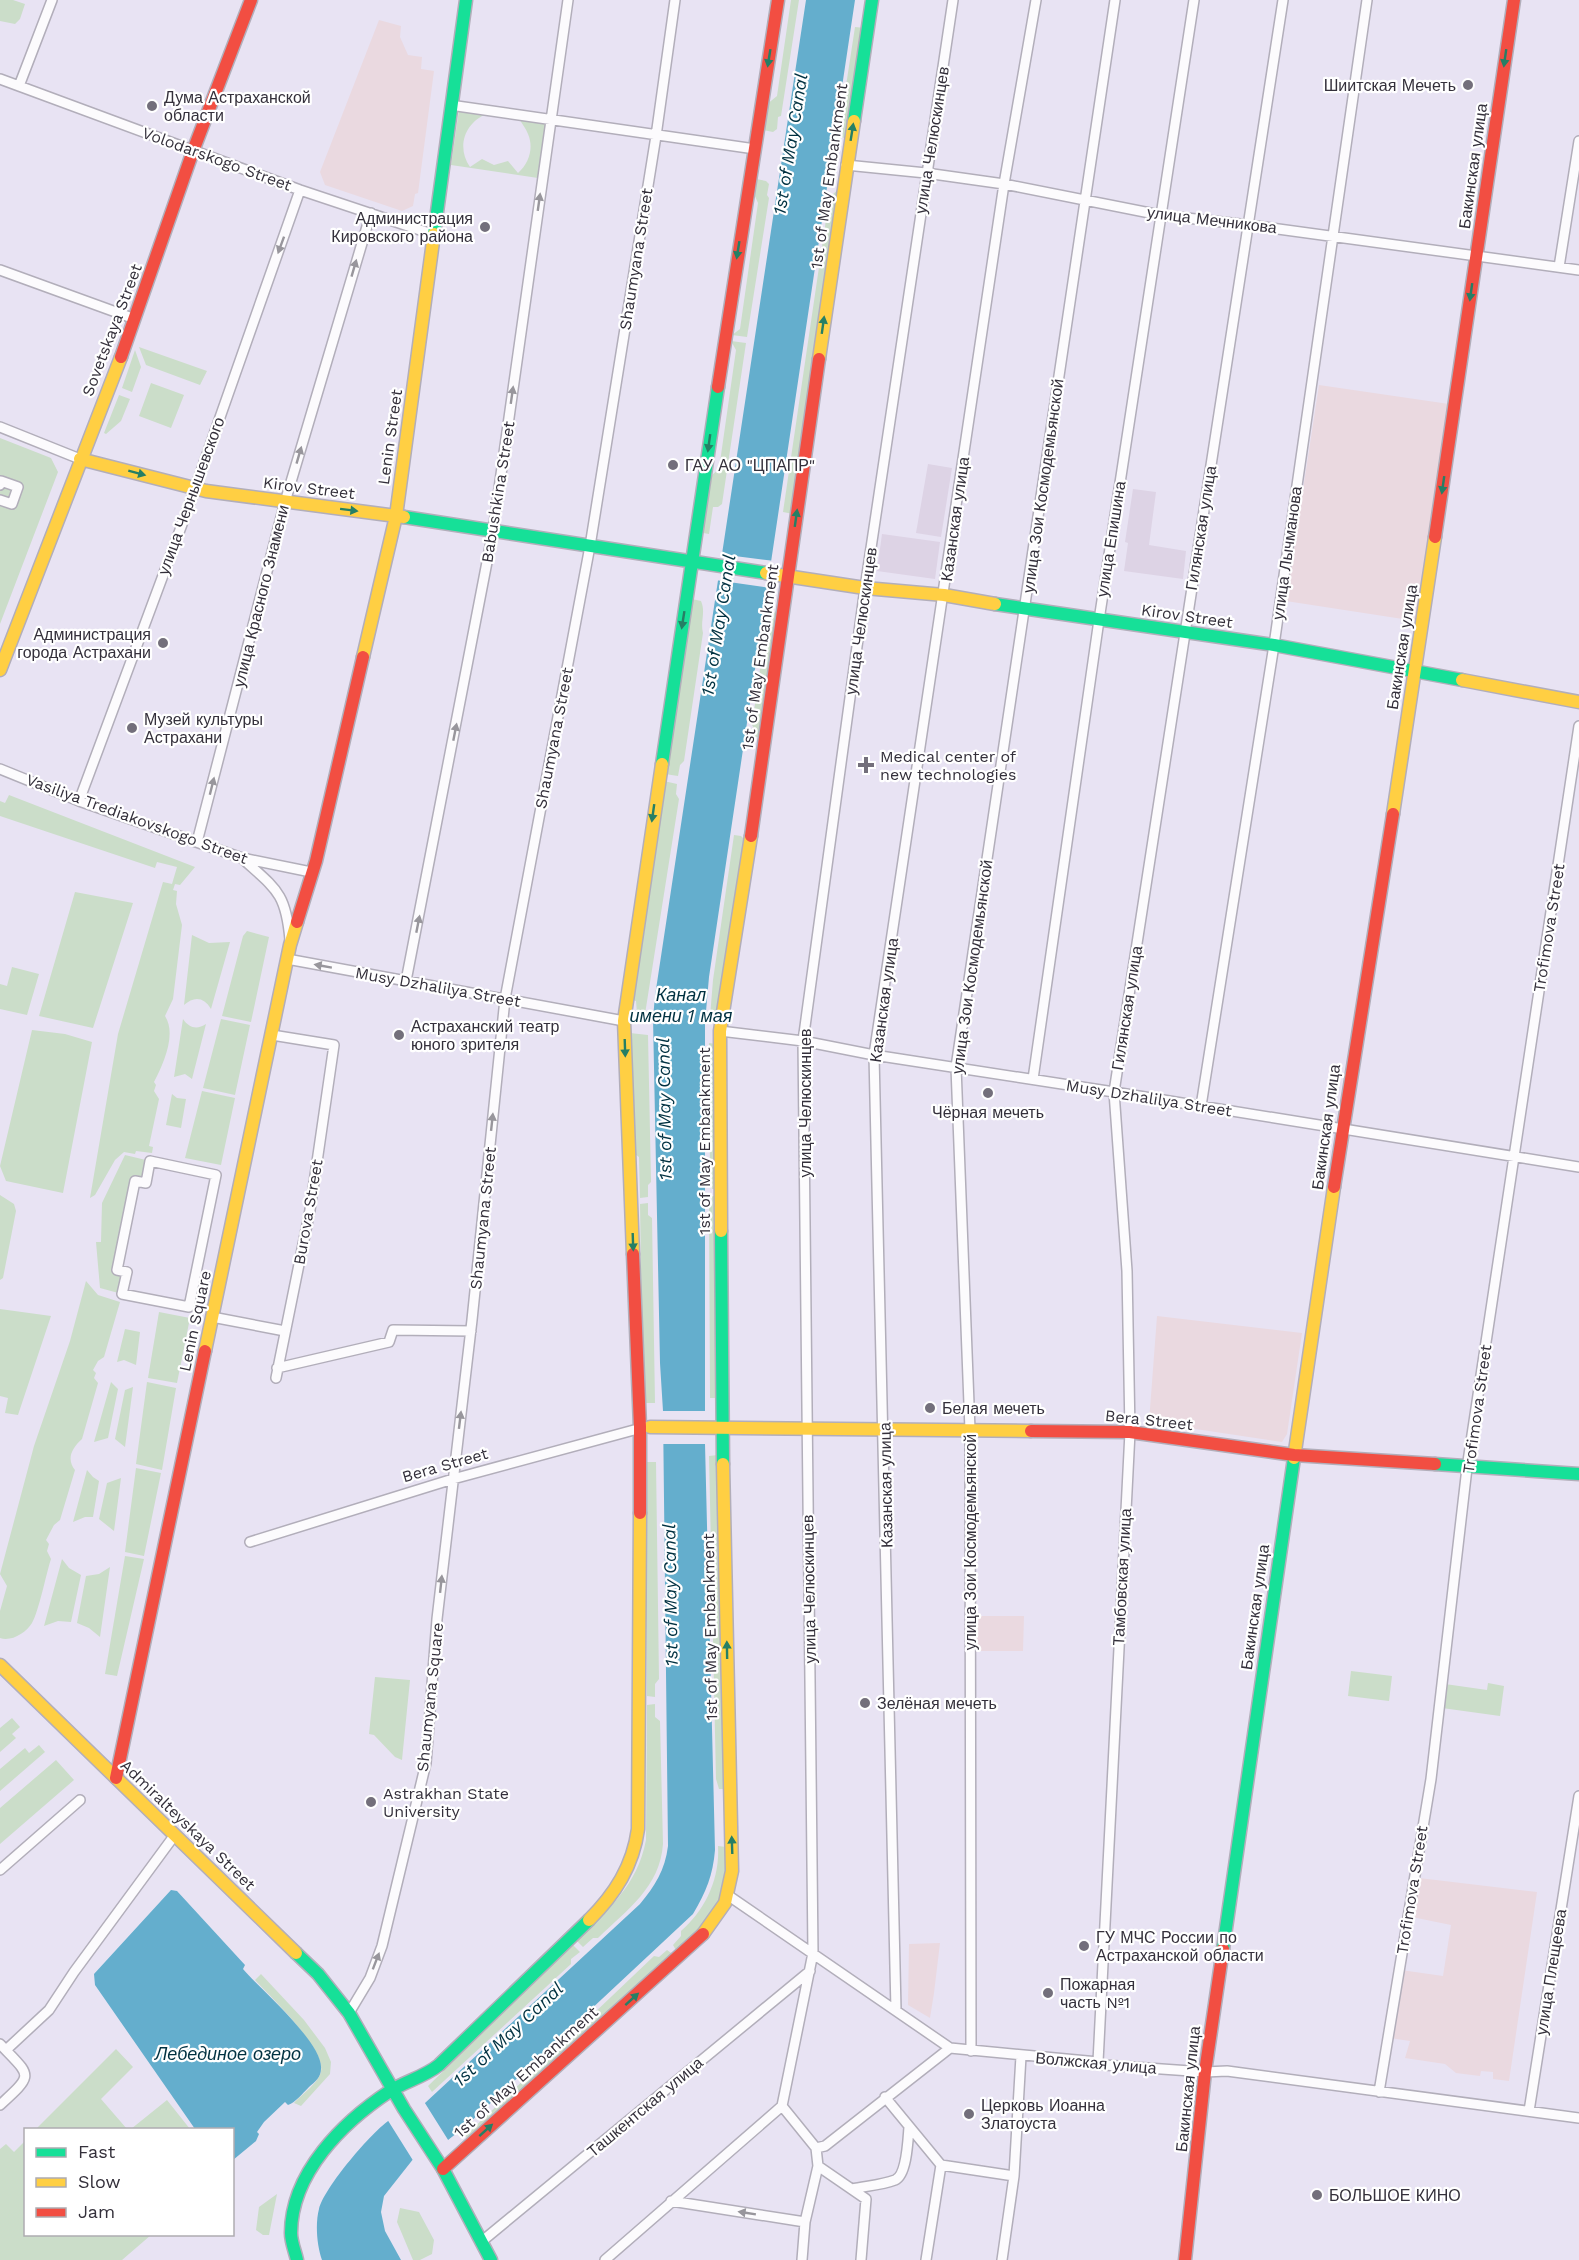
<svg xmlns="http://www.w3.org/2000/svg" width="1579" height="2260" font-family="'Work Sans',sans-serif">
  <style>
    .education { fill: #ead9e0 }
    .medical { fill: #ddd3e5 }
    .green { fill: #cbddc9 }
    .water { fill: #64aecd }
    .pier { fill: #e8e3f3 }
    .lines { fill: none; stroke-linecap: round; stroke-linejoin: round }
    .street-casing { stroke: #b2aeba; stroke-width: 12 }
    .fast-casing { stroke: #b2aeba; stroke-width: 15 }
    .slow-casing { stroke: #b2aeba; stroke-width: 15 }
    .jam-casing { stroke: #b2aeba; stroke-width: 15 }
    .street { stroke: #fcfbfd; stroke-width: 9 }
    .fast { stroke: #16e098; stroke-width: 12 }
    .slow { stroke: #ffcf43; stroke-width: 12 }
    .jam { stroke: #f24e42; stroke-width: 12 }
    .oneway { fill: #267f65 }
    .oneway2 { fill: #98969c }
    .poi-dot { fill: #736f7b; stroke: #fff; stroke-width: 2 }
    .labels { text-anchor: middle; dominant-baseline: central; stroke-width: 4.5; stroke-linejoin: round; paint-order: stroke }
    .poi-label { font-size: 16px; fill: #34303b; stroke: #fff; text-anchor: start }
    .street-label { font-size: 16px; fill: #34303b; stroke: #fff }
    .water-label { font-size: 18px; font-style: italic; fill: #003141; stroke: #fff }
  </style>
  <rect width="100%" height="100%" fill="#e8e3f3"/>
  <path class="education" d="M379 20 401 26 400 37 408 55 422 57 421 69 434 71 418 193 415 194 413 206 402 211 325 185 320 172Z
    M1319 385 1449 404 1416 621 1286 601Z
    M1157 1316 1302 1333 1287 1434 1282 1442 1149 1422Z
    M977 1616H1024L1023 1651H977Z
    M1419 1878 1537 1892 1509 2081 1493 2079V2072L1481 2071 1480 2076 1456 2073 1445 2064 1405 2058 1410 2041 1390 2038 1401 1970 1443 1976 1451 1925 1412 1917Z
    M940 1943 934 1993 930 2018 908 2005 909 1944Z"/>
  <path class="medical" d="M928 464 952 468 941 537 916 533Z
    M1133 489 1156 492 1149 545 1186 551 1183 579 1124 571 1128 543 1125 542Z
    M882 534 940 542 935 579 877 571Z"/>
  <path class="green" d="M0 0H13L25 4 20 19 15 24 0 21Z
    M791 0H799L781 116 778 117 777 129 773 132 763 130 766 105 777 96Z
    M855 27 865 28 848 141 841 136 843 127 840 125Z
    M459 110 487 114C465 122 456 147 470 167L482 159 494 165 508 161 518 173C529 163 534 148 528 134 526 128 521 123 519 118L547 122 538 178 451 165Z
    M756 179 766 181 769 184 767 195 769 198 747 337 732 335 740 329 758 203 754 194Z
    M840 188 793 514 783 512 828 206 832 195Z
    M731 341 746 343 722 504 718 507H713L709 534 703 533 712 475 719 469 736 350Z
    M139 347 207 371 200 385 146 365Z
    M135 350 141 367 132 392 122 388Z
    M151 383 184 395 171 428 139 416Z
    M119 395 130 399 121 421 106 434 104 433Z
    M0 438 51 458 58 472 0 624Z
    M692 599 701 601C706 612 700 622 703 633L684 761 680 765 678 776 665 774Z
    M779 608 759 737H754L755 730 752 725 764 641 769 638 774 613Z
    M664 781 677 784 676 794 679 799 645 1014 637 1013 636 1001 632 1000Z
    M9 795 195 867 180 885 175 884 173 890 177 891 176 904 182 925 173 999 165 1016C177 1034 163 1065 154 1082L156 1085 154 1091 159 1099 149 1146 153 1147 152 1153 136 1151 135 1154 124 1152 115 1160 95 1195 90 1198 118 1034 163 882 172 884 177 867 157 862 155 868 0 816V801L5 803Z
    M734 835 741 836 745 840 718 1017H710L713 980Z
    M75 892 133 903 93 1028 39 1016Z
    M247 931 269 937 251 1022 222 1016 243 936Z
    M192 935 209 943 230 942 211 1009C204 997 194 996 184 1005Z
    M12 967 39 974 27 1015 0 1009V984L7 986Z
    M183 1019C189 1028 197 1030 206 1024L192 1079 185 1074 174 1077Z
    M221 1019 250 1025 235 1095 203 1088Z
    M32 1030 65 1034 92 1042 63 1193 6 1181 0 1166Z
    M630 1033 648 1035 651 1182 648 1185V1197L640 1198 639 1157 632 1152Z
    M709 1043 716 1044V1189H712V1180L710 1179Z
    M202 1091 235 1098 221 1165 185 1158Z
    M172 1094 177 1098 186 1099 181 1128 166 1125Z
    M125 1155 150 1161 146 1183 135 1181 117 1270 127 1272 122 1294 100 1288 96 1242H101L102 1203Z
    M0 1195 14 1204 16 1211 3 1278 0 1280Z
    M712 1196H716L718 1398H710L709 1203 712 1201Z
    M648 1203V1215L652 1218 655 1403H640L639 1341 642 1333 640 1204Z
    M86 1281 98 1295 120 1302 104 1357 98 1361 93 1370 96 1373 94 1378 98 1383 82 1439C72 1448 66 1459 75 1470L60 1520 54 1525 46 1540 49 1544 47 1551 51 1559C46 1574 39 1611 32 1623 26 1633 11 1642 0 1638V1611L7 1586 0 1574 34 1446 70 1341Z
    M0 1309 51 1316 18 1415 5 1413 8 1398 0 1396Z
    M159 1312 190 1318 177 1383 148 1378Z
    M125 1329 140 1332 136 1365 124 1360 117 1362Z
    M111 1382 118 1389 108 1438 94 1442Z
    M147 1382 176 1388 162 1470 136 1464Z
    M133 1387 125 1447 115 1439 125 1390Z
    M718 1455 725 1789H719L716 1779 709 1456Z
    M645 1462H656L659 1679 655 1684V1697L647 1696Z
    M136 1468 161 1473 144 1556 125 1552Z
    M87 1470 93 1477 99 1481 93 1517H85L73 1522Z
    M121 1478 114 1531 99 1519 107 1483Z
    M125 1556 144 1559 117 1676 105 1674Z
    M62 1559 69 1568 81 1575 71 1622 58 1621 44 1626Z
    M110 1567 100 1637 89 1628 77 1623 86 1576 99 1574Z
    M1351 1671 1392 1676 1389 1701 1348 1696Z
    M375 1677 410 1680 402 1760 395 1757 374 1735 369 1734Z
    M1488 1683 1504 1686 1500 1716 1442 1708 1445 1684 1487 1690Z
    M655 1704V1717L660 1721 663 1844C660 1887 627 1910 598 1938H593L583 1947 577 1941C608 1908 637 1887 646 1840L647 1705Z
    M12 1718 20 1727 12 1734 16 1738 0 1752V1728Z
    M39 1745 45 1752 0 1791V1769L25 1748 29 1753Z
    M56 1760 74 1780 0 1844V1808Z
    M718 1846 726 1847C728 1900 715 1917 677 1952L673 1945 681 1936V1931C705 1910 720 1879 718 1846Z
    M573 1945 580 1952 571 1959V1964L432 2092 428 2086Z
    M667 1950 674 1955 470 2141 465 2136 654 1956 659 1957Z
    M261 1974 304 2020 325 2048 331 2062 330 2074 301 2106 294 2103C302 2094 319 2083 321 2071 326 2050 270 1996 255 1980Z
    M116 2049 133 2067 101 2099 127 2129H36Z
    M167 2100 190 2129H131Z
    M25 2141 26 2234 151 2235 122 2260H0V2149L6 2144 14 2152Z
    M277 2194 269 2235H263L256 2230 259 2207Z
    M400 2208 419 2212 434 2240 432 2254 420 2260H413L397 2222Z"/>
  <path class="water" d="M806 0H855L709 977 705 1023V1444L715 1850C713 1875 706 1892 693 1914L466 2126 448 2140 414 2158 384 2196 381 2212 385 2231 401 2260H322C317 2246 315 2224 319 2209 324 2188 372 2131 391 2119 402 2113 414 2108 425 2103L640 1904C655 1886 665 1870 668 1846L663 1411 660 1363 653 1018 655 996Z
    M171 1890 177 1891 245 1965 243 1969C258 1987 324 2043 321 2069 321 2077 315 2082 309 2087 302 2094 296 2102 288 2105L285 2102 264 2122 257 2132 259 2134 256 2141 233 2160 232 2130 195 2129 95 1985 94 1974Z"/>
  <path class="pier" d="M719 554 775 561 771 588 715 580Z
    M660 1411H709L708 1444H660Z
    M423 2100 450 2143 414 2162 387 2119Z"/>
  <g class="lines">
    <defs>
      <path id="street" d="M0 79 300 190 435 235
        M19 86 52 0
        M457 106 755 149
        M846 165 926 173 1004 184 1160 215 1249 225 1579 270
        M1559 267 1579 141
        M0 270 135 319
        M0 427 80 459
        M0 485 1 481 18 487 12 504 0 500
        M0 769 79 801 242 858 311 872
        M79 801 187 511 300 190
        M197 842 285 502 371 213
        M244 860C276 889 286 893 290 940
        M287 959 624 1021
        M406 981 493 531 568 0
        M720 1031 803 1041 874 1055 1114 1092 1579 1167
        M272 1035 334 1045 310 1210 276 1378
        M1033 1079 1099 620 1194 0
        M1201 1106 1274 645 1367 0
        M150 1161 216 1175 189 1307 122 1294 127 1272 117 1270 135 1181 146 1183Z
        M212 1317 285 1331
        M277 1368 389 1342 393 1330 471 1331
        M250 1542 453 1479 645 1427
        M0 1870 80 1800
        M729 1896 950 2048 1098 2062 1104 2065 1205 2072 1227 2071 1579 2118
        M896 2010 874 1055 1004 184 1036 0
        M349 2013 370 1978 382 1946 426 1763 437 1619 472 1320 505 999 590 546 656 136 675 0
        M0 2044C31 2077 35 2073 0 2105
        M6 2050 49 2010 74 1972 174 1836
        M971 2051 970 1430 956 1067 1115 0
        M1098 2062 1130 1432 1127 1271 1114 1092 1283 0
        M1379 2092 1431 1779 1467 1468 1579 726
        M885 2097 941 2165 1014 2176
        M782 2106 813 1953 803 1041 865 588 953 0
        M782 2106 816 2148 818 2166 805 2222 802 2260
        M1529 2111 1579 1796
        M816 2148 825 2146 950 2048
        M818 2166 866 2199 861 2260
        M852 2189C866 2186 882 2185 895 2180 907 2175 908 2139 909 2127
        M671 2201 805 2222
        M481 2242 810 1971
        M605 2260 782 2106
        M926 2260 941 2165
        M1002 2260 1014 2176 1021 2056"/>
      <path id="fast" d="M854 121 872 0
        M434 234 466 0
        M404 517 766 573
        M995 604 1274 645 1462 680
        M662 764 718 387
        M721 1231 723 1464
        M1435 1464 1579 1474
        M1223 1949 1294 1458
        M296 1953 318 1974 349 2013 404 2109 443 2169 491 2260
        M297 2260C295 2251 291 2242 291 2233 291 2173 343 2122 390 2091 406 2081 424 2077 439 2065L589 1920"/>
      <path id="slow" d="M819 359 854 121
        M80 459 206 491 404 517
        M766 573 865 588 944 595 995 604
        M363 657 396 516 434 234
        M0 670 121 357
        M1462 680 1579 702
        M1393 814 1435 537
        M721 1231 720 1031 751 836
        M633 1254 624 1021 662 764
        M205 1351 290 945 297 922
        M650 1427 1031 1431
        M1294 1458 1334 1187
        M0 1665 296 1953
        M589 1920C615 1894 633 1866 638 1829L640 1513
        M703 1934 725 1903 732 1871 723 1464"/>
      <path id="jam" d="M121 357 193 151 251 0
        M718 387 778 0
        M1435 537 1514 0
        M751 836 819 359
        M297 922 316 861 363 657
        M1334 1187 1393 814
        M633 1254 640 1427V1513
        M1031 1431 1130 1432 1294 1455 1435 1464
        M116 1778 205 1351
        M443 2169 703 1934
        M1185 2260 1205 2072 1223 1949"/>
    </defs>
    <use href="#street" class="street-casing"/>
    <use href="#fast" class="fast-casing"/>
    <use href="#slow" class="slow-casing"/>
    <use href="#jam" class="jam-casing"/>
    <use href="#street" class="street"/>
    <use href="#fast" class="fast"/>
    <use href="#slow" class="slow"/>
    <use href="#jam" class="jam"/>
  </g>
  <defs><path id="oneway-solid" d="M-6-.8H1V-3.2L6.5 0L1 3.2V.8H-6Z" transform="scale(1.5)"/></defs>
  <g class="oneway">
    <use href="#oneway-solid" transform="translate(769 58) rotate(99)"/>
    <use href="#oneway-solid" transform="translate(1505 58) rotate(98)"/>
    <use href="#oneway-solid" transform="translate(852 132) rotate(-81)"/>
    <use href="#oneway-solid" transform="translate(738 250) rotate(99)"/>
    <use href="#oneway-solid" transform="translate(1471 292) rotate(98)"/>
    <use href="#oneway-solid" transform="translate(823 325) rotate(-82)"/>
    <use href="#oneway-solid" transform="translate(709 443) rotate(98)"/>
    <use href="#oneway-solid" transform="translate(137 473) rotate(15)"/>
    <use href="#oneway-solid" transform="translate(1443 485) rotate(98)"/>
    <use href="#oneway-solid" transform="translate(349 510) rotate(7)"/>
    <use href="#oneway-solid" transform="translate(796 518) rotate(-82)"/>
    <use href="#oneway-solid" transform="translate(683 620) rotate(99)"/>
    <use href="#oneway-solid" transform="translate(653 813) rotate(98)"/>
    <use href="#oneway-solid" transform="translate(625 1048) rotate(88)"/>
    <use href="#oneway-solid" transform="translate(633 1242) rotate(88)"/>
    <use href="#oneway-solid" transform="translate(727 1650) rotate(-91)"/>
    <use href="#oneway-solid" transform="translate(732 1845) rotate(-92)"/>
    <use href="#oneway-solid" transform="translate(632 1999) rotate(-42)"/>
    <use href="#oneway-solid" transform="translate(486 2130) rotate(-42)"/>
  </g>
  <g class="oneway2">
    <use href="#oneway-solid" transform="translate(539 202) rotate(-82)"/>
    <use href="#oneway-solid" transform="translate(281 245) rotate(110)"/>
    <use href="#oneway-solid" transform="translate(354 268) rotate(-74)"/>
    <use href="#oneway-solid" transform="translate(512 395) rotate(-82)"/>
    <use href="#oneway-solid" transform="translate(299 455) rotate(-74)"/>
    <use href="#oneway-solid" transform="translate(455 732) rotate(-79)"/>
    <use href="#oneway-solid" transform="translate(212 786) rotate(-76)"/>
    <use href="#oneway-solid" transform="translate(418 924) rotate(-79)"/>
    <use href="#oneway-solid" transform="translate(323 966) rotate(-170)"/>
    <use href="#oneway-solid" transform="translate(492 1122) rotate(-84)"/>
    <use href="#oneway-solid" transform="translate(460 1420) rotate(-83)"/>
    <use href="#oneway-solid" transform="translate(441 1584) rotate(-84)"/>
    <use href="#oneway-solid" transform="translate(376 1961) rotate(-69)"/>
    <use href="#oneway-solid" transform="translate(747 2213) rotate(-171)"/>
  </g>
  <g class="poi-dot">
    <circle cx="1468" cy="85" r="6"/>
    <circle cx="152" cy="106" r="6"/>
    <circle cx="485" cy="227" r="6"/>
    <circle cx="673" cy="465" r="6"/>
    <circle cx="163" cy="643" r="6"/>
    <circle cx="132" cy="728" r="6"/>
    <path d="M863 756h6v6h6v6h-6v6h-6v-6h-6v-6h6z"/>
    <circle cx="399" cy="1035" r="6"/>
    <circle cx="988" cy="1093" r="6"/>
    <circle cx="930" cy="1408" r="6"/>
    <circle cx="865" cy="1703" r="6"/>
    <circle cx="371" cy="1802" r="6"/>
    <circle cx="1084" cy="1946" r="6"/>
    <circle cx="1048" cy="1993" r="6"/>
    <circle cx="969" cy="2114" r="6"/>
    <circle cx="1317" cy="2195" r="6"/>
  </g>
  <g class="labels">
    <g class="poi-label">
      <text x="1456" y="85" text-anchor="end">Шиитская Мечеть</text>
      <text x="164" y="97">Дума Астраханской<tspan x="164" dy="18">области</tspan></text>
      <text x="473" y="218" text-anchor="end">Администрация<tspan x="473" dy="18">Кировского района</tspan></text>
      <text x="685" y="465">ГАУ АО "ЦПАПР"</text>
      <text x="151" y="634" text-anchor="end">Администрация<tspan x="151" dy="18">города Астрахани</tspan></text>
      <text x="144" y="719">Музей культуры<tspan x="144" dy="18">Астрахани</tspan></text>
      <text x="880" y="756">Medical center of<tspan x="880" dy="18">new technologies</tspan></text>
      <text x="411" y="1026">Астраханский театр<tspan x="411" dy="18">юного зрителя</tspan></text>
      <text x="988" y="1112" text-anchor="middle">Чёрная мечеть</text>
      <text x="942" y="1408">Белая мечеть</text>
      <text x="877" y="1703">Зелёная мечеть</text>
      <text x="383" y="1793">Astrakhan State<tspan x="383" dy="18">University</tspan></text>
      <text x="1096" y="1937">ГУ МЧС России по<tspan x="1096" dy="18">Астраханской области</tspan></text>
      <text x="1060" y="1984">Пожарная<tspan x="1060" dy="18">часть №1</tspan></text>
      <text x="981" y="2105">Церковь Иоанна<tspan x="981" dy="18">Златоуста</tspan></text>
      <text x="1329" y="2195">БОЛЬШОЕ КИНО</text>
    </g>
    <g class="street-label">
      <text transform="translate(932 140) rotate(-81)">улица Челюскинцев</text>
      <text transform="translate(217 159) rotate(20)">Volodarskogo Street</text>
      <text transform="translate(1473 166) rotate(-82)">Бакинская улица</text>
      <text transform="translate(829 176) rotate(-82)">1st of May Embankment</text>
      <text transform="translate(1212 220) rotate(7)">улица Мечникова</text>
      <text transform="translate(636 259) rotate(-81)">Shaumyana Street</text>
      <text transform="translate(112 330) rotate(-69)">Sovetskaya Street</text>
      <text transform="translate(390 437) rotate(-82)">Lenin Street</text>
      <text transform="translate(1043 486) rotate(-82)">улица Зои Космодемьянской</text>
      <text transform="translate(309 488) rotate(7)">Kirov Street</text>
      <text transform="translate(498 492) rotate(-81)">Babushkina Street</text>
      <text transform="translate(191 496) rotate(-70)">улица Чернышевского</text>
      <text transform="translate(955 519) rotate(-82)">Казанская улица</text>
      <text transform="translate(1201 528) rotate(-81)">Гилянская улица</text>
      <text transform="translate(1111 539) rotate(-81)">улица Епишина</text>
      <text transform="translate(1287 553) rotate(-82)">улица Лычманова</text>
      <text transform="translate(261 596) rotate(-76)">улица Красного Знамени</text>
      <text transform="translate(1187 616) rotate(8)">Kirov Street</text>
      <text transform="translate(861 621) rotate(-82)">улица Челюскинцев</text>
      <text transform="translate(1402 647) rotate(-81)">Бакинская улица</text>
      <text transform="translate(760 657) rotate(-82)">1st of May Embankment</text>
      <text transform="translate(554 738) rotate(-79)">Shaumyana Street</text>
      <text transform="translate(137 819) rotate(20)">Vasiliya Trediakovskogo Street</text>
      <text transform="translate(1549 928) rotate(-81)">Trofimova Street</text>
      <text transform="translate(972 967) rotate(-82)">улица Зои Космодемьянской</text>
      <text transform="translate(438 987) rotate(10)">Musy Dzhalilya Street</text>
      <text transform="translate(884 1000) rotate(-82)">Казанская улица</text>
      <text transform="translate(1127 1008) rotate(-81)">Гилянская улица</text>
      <text transform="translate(1149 1098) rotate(9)">Musy Dzhalilya Street</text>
      <text transform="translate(805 1103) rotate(-90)">улица Челюскинцев</text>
      <text transform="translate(1326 1127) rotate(-82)">Бакинская улица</text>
      <text transform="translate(704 1141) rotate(-90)">1st of May Embankment</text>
      <text transform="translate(308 1212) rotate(-80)">Burova Street</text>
      <text transform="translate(483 1218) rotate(-84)">Shaumyana Street</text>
      <text transform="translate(195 1321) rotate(-78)">Lenin Square</text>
      <text transform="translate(1477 1409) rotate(-82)">Trofimova Street</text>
      <text transform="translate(1149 1420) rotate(6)">Bera Street</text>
      <text transform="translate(445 1465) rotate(-16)">Bera Street</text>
      <text transform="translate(886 1485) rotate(-91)">Казанская улица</text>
      <text transform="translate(970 1542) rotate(-90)">улица Зои Космодемьянской</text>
      <text transform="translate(1122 1577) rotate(-87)">Тамбовская улица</text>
      <text transform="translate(809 1589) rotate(-91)">улица Челюскинцев</text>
      <text transform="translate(1255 1607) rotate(-82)">Бакинская улица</text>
      <text transform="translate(710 1627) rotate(-91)">1st of May Embankment</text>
      <text transform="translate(430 1697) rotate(-84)">Shaumyana Square</text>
      <text transform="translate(188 1825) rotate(44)">Admiralteyskaya Street</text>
      <text transform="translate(1412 1890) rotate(-81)">Trofimova Street</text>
      <text transform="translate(1551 1972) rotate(-81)">улица Плещеева</text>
      <text transform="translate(1096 2063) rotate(5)">Волжская улица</text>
      <text transform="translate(526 2072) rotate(-42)">1st of May Embankment</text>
      <text transform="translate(1188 2089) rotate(-84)">Бакинская улица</text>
      <text transform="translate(645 2107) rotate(-40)">Ташкентская улица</text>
    </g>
    <g class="water-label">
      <text transform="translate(790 144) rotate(-81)">1st of May Canal</text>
      <text transform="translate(718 625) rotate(-81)">1st of May Canal</text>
      <text x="681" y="994">Канал<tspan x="681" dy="21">имени 1 мая</tspan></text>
      <text transform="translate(664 1109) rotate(-91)">1st of May Canal</text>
      <text transform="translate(670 1595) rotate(-91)">1st of May Canal</text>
      <text transform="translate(508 2034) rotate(-43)">1st of May Canal</text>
      <text x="228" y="2053">Лебединое озеро</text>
    </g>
  </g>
  <rect x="24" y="2128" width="210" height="108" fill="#ffffff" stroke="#aeacb1" stroke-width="1.5"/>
  <rect x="36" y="2148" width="30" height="9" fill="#16e098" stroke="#aeacb1" stroke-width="1.5"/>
  <text x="78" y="2158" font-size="18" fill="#34303b">Fast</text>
  <rect x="36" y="2178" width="30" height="9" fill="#ffcf43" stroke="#aeacb1" stroke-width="1.5"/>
  <text x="78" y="2188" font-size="18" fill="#34303b">Slow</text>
  <rect x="36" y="2208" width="30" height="9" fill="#f24e42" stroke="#aeacb1" stroke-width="1.5"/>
  <text x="78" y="2218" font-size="18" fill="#34303b">Jam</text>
</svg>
